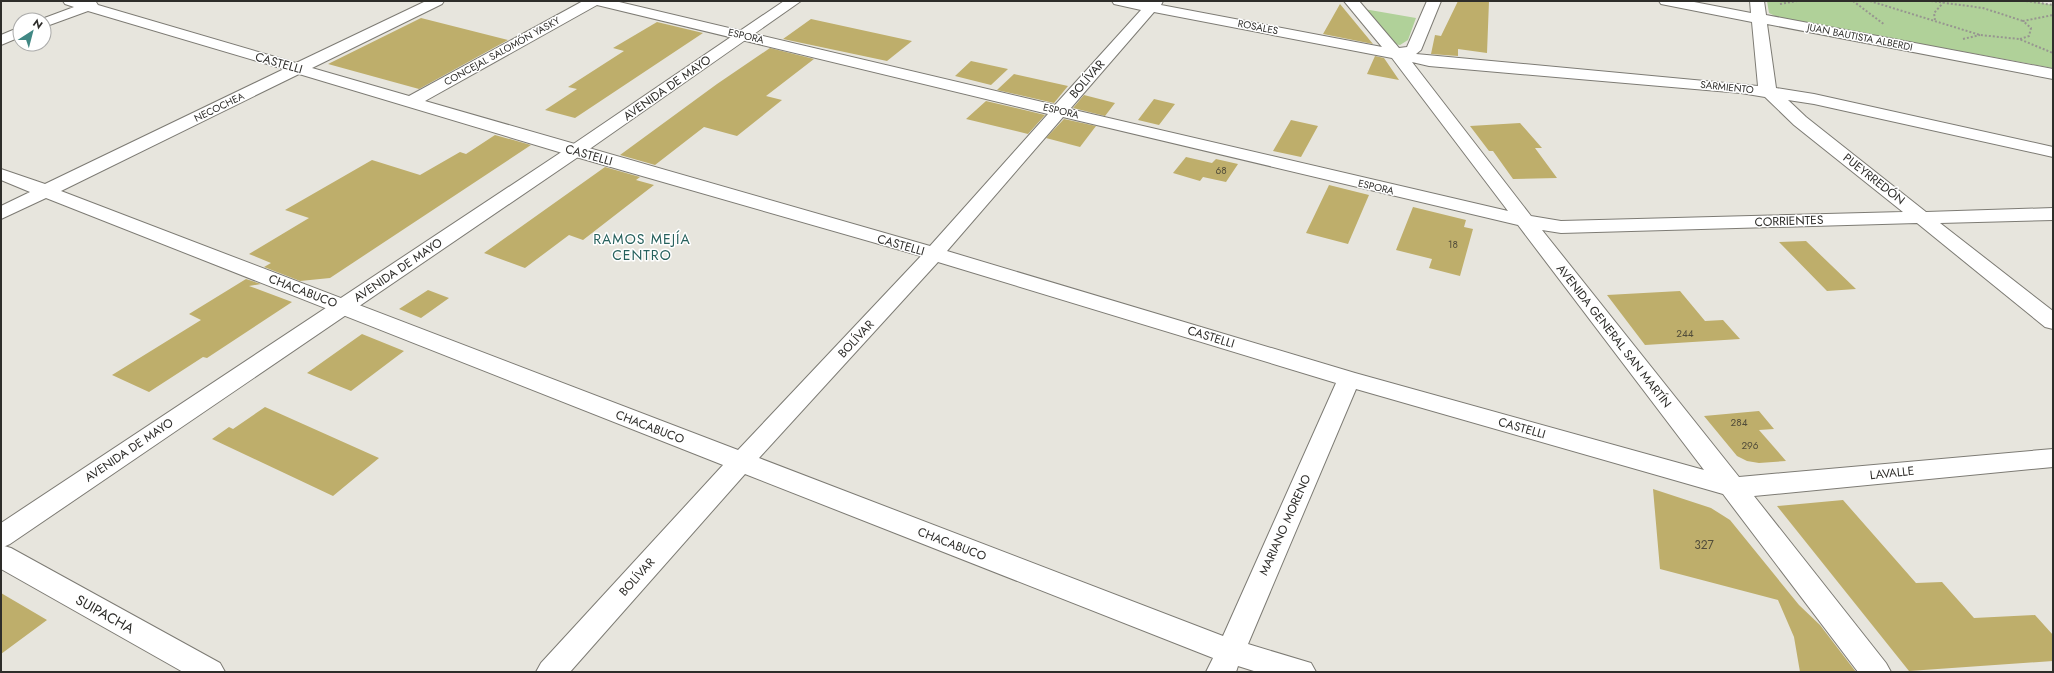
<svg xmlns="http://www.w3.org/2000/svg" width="2054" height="673" font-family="Jost,sans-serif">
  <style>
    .green { fill: #b0d199 }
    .building { fill: #beae6b }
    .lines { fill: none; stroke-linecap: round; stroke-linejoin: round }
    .minor-casing { stroke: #7d7b74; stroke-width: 2 }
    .major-casing { stroke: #7d7b74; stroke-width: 2 }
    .path { stroke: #979590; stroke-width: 2; stroke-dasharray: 2 2; stroke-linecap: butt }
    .minor { fill: #fff; fill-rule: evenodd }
    .major { fill: #fff; fill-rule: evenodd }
    .labels { text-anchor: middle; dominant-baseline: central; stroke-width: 3; stroke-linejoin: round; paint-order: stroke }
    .far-street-label { font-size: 10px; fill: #2e2d2a; stroke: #fff }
    .number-label { font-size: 10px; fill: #524d3a }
    .street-label { font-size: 12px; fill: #2e2d2a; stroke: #fff }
    .near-number-label { font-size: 12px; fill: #524d3a }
    .quarter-label { font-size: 14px; letter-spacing: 1px; fill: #27615d; stroke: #fff }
    .near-street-label { font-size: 14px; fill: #2e2d2a; stroke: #fff }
  </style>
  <rect width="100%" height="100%" fill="#e7e5dd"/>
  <path class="green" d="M1767 1H2032L2053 5V68L1779 18 1769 13Z
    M1364 9 1416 18 1408 40 1400 45 1393 44Z"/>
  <path class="building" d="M1458 1H1489L1487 53 1458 49V56L1431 54 1435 35 1441 36Z
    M1340 4 1373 44 1323 34Z
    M421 18 508 40 419 89 328 64Z
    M811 19 912 41 887 61 783 39Z
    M657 22 703 33 575 118 545 110 577 89 568 87 624 51 613 48Z
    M770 48 814 59 766 96 782 100 737 136 704 127 655 165 620 155 717 84Z
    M1375 56 1384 58 1399 80 1367 74Z
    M971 61 1008 69 991 85 955 76Z
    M1014 74 1068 86 1054 103 997 90Z
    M1084 95 1115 103 1105 116 1073 108Z
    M1154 99 1175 104 1159 125 1138 120Z
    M986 101 1045 115 1028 134 966 119Z
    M1064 119 1096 126 1080 147 1046 138Z
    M1291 120 1318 126 1301 157 1273 151Z
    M1520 123 1542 148H1535L1557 178 1513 179 1493 151H1489L1470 126Z
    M495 135 531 145 330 278 300 281 264 267 271 263 249 254 309 218 285 210 372 160 420 175 460 152 466 154Z
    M1186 157 1212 163 1216 159 1238 164 1226 182 1203 177 1200 181 1173 173Z
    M605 167 640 177 636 180 654 185 583 240 569 235 525 268 484 253Z
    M1329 185 1369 195 1348 244 1306 233Z
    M1413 207 1466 220 1464 227 1473 229 1460 276 1429 268 1432 259 1396 250Z
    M1806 241 1856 289 1827 291 1779 242Z
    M246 279 261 284 249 286 292 302 207 358 203 357 149 392 112 375 201 320 189 314Z
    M428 290 449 298 421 318 399 309Z
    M1680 291 1705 321 1723 320 1740 339 1645 345 1607 295Z
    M362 334 404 351 351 391 307 373Z
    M265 407 379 458 333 496 212 439 229 427 233 429Z
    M1759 411 1774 429 1759 430 1786 461 1759 463 1747 461 1737 456 1704 416Z
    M1653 489 1711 508 1730 520 1799 605 1820 625 1856 672H1800L1794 637 1778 600 1660 569Z
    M1843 500 1916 583 1942 582 1974 618 2035 615 2053 635V661L1909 671 1777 506Z
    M1 593 47 620 1 654Z"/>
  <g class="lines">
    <defs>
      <path id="minor" d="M63 1 96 2 98 5 296 63 426 1H444L442 4 312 68 409 96 583 1H615L1055 105 1141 10 1114 4 1112 1H1163L1161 5 1382 47 1344 1H1359L1399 48 1407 47 1427 1H1441L1421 50 1416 54 1758 86 1752 22 1666 5 1661 4 1659 1H1689L1751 13 1750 1H1764L1766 15 2053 69V79L1767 24 1776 88 1814 94 2053 147V157L1814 104 1788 100 1806 117 1926 212 2053 208V220L1940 223 2053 311V329L2045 327 1917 223 1561 233 1542 230 1739 477 2053 449V467L1754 496 1886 663 1891 672H1858L1723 494 1356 389 1248 644 1311 663 1316 672H1257L1238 666 1236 672H1206L1213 658 745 474 570 672H536L541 663 723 465 46 198 1 219V206L30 192 1 180V169L45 184 284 69 88 11 44 27V20H39L74 7 65 4ZM597 5 1048 114 930 246 425 101ZM1154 12 1392 58 1508 211 1070 109ZM1412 62 1429 66 1741 93 1765 97 1794 125 1903 212 1561 221 1531 216ZM299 74 569 155 921 256 738 450 61 191ZM1063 117 1518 225 1704 470 1355 373 947 251ZM938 262 1336 383 1223 636 759 458Z
        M20 27V37L1 45V35Z
        M1 545 11 548 220 663 225 672H183L1 569Z"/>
      <path id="major" d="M784 1H801L581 155 10 544 1 548V523L569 147Z"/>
    </defs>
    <use href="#minor" class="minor-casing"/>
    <use href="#major" class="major-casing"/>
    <path class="path" d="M1853 1 1885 25
      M1870 1 1980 35 2019 39 2053 53
      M1931 1 1983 8 2023 21
      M2026 1 2053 5
      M1780 4 1797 1
      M1935 20 1934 13 1943 3
      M1963 39 1980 35
      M2020 39 2029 36 2031 28 2023 21 2053 15"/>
    <use href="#minor" class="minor"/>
    <use href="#major" class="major"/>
  </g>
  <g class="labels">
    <g class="far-street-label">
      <text transform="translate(1258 27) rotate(11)">ROSALES</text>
      <text transform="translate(746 36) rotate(13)">ESPORA</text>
      <text transform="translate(1860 37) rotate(11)">JUAN BAUTISTA ALBERDI</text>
      <text transform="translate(502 51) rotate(-29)">CONCEJAL SALOMÓN YASKY</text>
      <text transform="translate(1727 87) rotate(6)">SARMIENTO</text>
      <text transform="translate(219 107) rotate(-26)">NECOCHEA</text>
      <text transform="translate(1061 111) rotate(13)">ESPORA</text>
      <text transform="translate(1376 187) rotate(13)">ESPORA</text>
    </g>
    <g class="number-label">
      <text x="1221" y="170">68</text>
      <text x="1453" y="244">18</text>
      <text x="1685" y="333">244</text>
      <text x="1739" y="422">284</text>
      <text x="1750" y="445">296</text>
    </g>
    <g class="street-label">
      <text transform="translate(279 63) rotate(16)">CASTELLI</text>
      <text transform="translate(1087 79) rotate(-49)">BOLÍVAR</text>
      <text transform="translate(667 88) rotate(-35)">AVENIDA DE MAYO</text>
      <text transform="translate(589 155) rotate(16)">CASTELLI</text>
      <text transform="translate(1874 179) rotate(38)">PUEYRREDÓN</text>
      <text transform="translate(1789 221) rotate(-2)">CORRIENTES</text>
      <text transform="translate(901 245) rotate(16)">CASTELLI</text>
      <text transform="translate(398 270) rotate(-34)">AVENIDA DE MAYO</text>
      <text transform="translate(303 291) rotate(21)">CHACABUCO</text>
      <text transform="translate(1614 336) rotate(52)">AVENIDA GENERAL SAN MARTÍN</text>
      <text transform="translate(1211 337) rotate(17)">CASTELLI</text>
      <text transform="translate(856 339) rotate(-47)">BOLÍVAR</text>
      <text transform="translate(650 427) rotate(21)">CHACABUCO</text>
      <text transform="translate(1522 428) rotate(16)">CASTELLI</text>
      <text transform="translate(129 450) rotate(-34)">AVENIDA DE MAYO</text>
      <text transform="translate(1892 473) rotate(-6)">LAVALLE</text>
      <text transform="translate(1285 525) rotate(-66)">MARIANO MORENO</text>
      <text transform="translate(952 544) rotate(21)">CHACABUCO</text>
      <text transform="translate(637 577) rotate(-48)">BOLÍVAR</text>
    </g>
    <g class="near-number-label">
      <text x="1704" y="545">327</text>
    </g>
    <g class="quarter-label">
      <text x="642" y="239">RAMOS MEJÍA<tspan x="642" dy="16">CENTRO</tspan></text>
    </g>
    <g class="near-street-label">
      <text transform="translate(105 614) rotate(29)">SUIPACHA</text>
    </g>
  </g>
  <rect width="2054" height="673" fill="none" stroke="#2e2d2a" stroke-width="4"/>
  <g transform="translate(32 32) rotate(36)"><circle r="19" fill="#ffffff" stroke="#ababaa"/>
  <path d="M0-3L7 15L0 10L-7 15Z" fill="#418884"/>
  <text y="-6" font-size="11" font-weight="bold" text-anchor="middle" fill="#2e2d2a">N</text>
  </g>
</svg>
